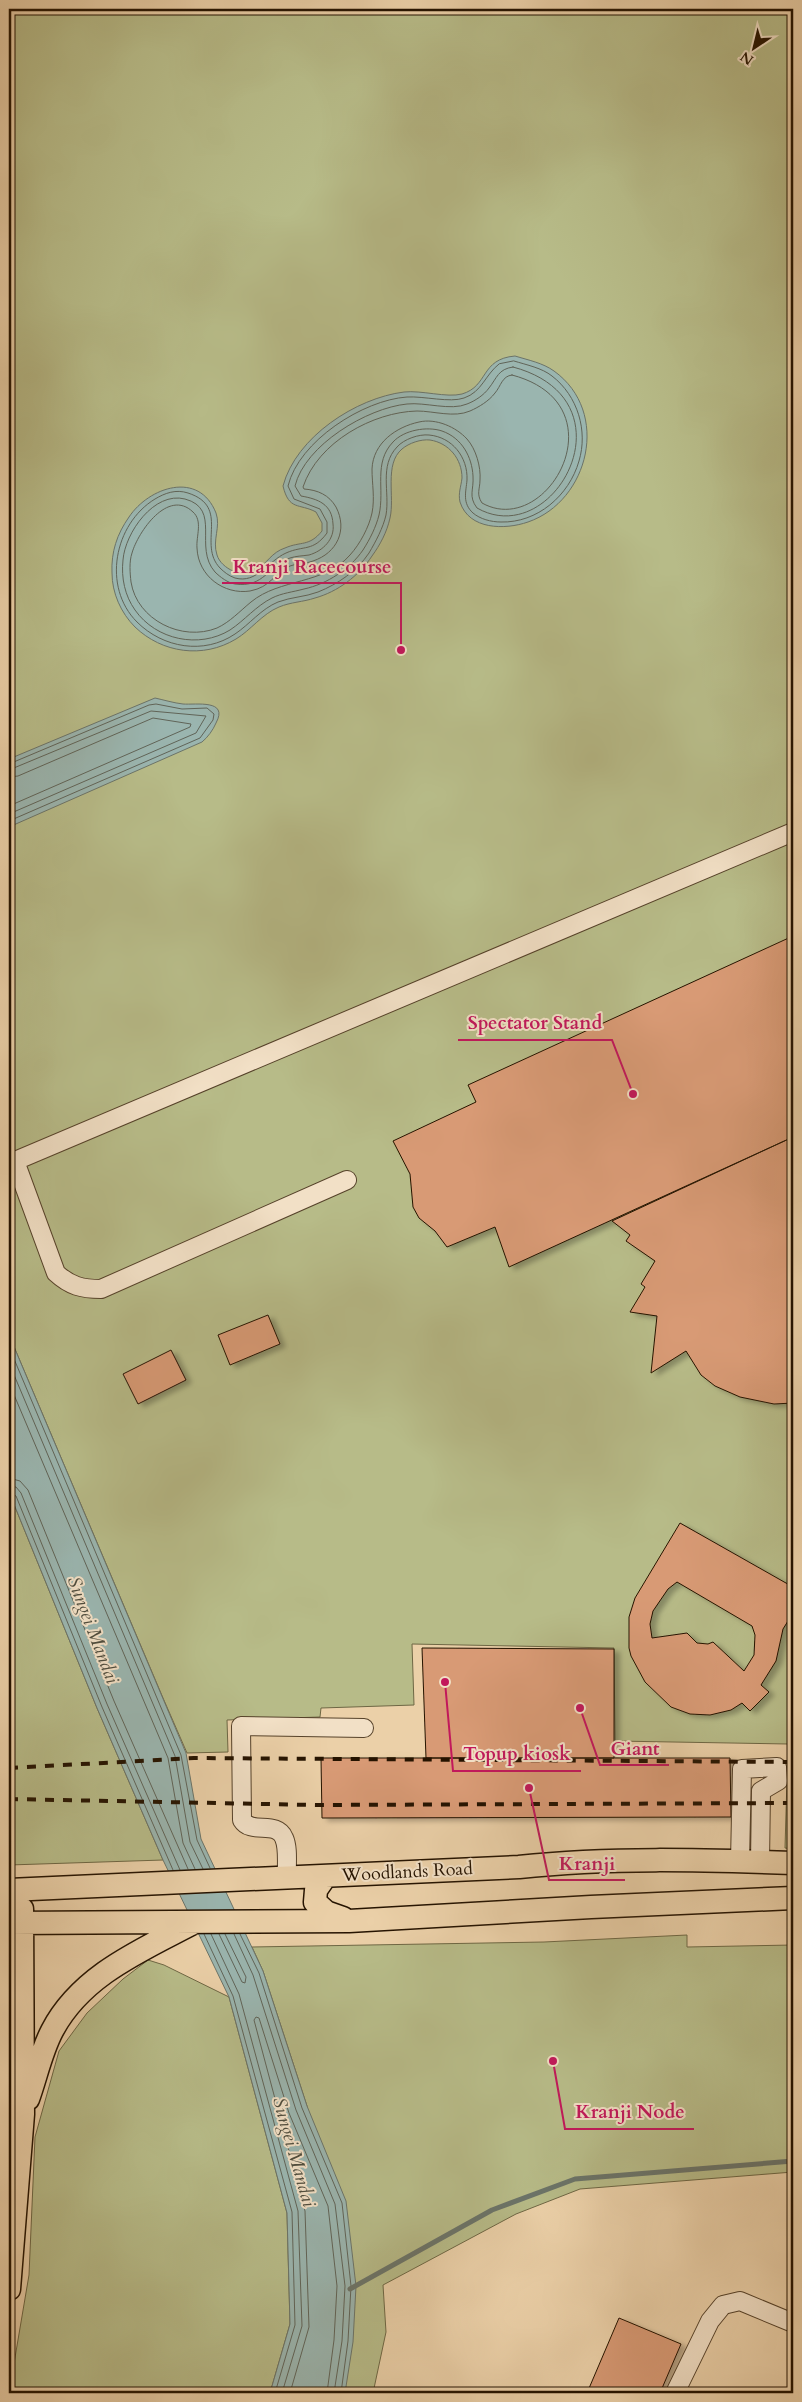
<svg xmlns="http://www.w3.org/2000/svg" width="802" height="2402" font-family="Cardo,serif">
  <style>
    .green { fill: #b7bb88; stroke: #6e6744 }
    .water { fill: #9ab5af; stroke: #6b7469 }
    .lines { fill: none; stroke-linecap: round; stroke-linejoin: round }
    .shore { stroke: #606458; stroke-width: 1 }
    .stream { stroke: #6b7469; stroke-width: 5 }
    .building { fill: #d89a75; stroke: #251300; fill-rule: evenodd; filter: url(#shadow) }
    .minor-casing { stroke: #56422a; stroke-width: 20 }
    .major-casing { stroke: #251300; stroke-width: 25 }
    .minor { stroke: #f2e0c6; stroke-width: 18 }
    .major { stroke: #ebd0a8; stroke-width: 22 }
    .rail { stroke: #251300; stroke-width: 4; stroke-dasharray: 9 9; stroke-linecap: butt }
    .labels { text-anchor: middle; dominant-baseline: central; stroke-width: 4; stroke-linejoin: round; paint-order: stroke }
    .street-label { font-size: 18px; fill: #251300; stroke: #f2e0c6 }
    .water-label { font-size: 19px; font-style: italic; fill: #4e4c3d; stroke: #f2e0c6 }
    .leader { fill: none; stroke: #c2185b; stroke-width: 2 }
    .callout-dot { fill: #c2185b; stroke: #f2e0c6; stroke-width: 2 }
    .callout-label { font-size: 19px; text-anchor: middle; font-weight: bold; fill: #c2185b; stroke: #f2e0c6; stroke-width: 4; stroke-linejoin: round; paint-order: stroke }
  </style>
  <defs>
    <filter id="shadow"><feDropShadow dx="5.5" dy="3" stdDeviation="2.5" flood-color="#0004"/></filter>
  </defs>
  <rect width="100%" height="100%" fill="#ebd0a8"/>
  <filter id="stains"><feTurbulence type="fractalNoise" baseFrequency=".004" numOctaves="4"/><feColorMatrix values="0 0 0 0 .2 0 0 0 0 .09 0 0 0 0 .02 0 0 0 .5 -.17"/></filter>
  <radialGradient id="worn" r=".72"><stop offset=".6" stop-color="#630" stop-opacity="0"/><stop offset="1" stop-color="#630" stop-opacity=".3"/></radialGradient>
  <path class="green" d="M9 9H793V1849L785 1848 788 1744 615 1741 614 1648 412 1644 414 1705 321 1708 320 1717 227 1720 228 1752 187 1753 163 1698 9 1335Z
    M9 1492 97 1708 163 1860 9 1865Z
    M687 1935V1947L793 1945V2172L580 2189 516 2214 383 2285 386 2332 373 2393H345L307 2106 263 1971 252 1947 544 1942Z
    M148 1960 164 1965 229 1997 287 2213 290 2324 270 2393H9L29 2275 35 2137 59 2051 87 2013 123 1979Z"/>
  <path class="water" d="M515 356C528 360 543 363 554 371 611 412 589 501 528 522 505 530 469 530 460 502 458 493 461 487 462 478 462 459 449 443 430 440 421 439 409 443 402 449 384 464 395 497 390 518 387 532 380 545 372 556 359 576 337 592 315 598 303 602 291 602 279 607 262 614 251 630 236 639 203 659 162 653 135 627 121 613 112 593 112 573 111 552 117 534 129 517 149 487 199 470 216 513 221 527 212 540 217 555 219 562 226 568 233 571 239 574 251 573 257 570 266 564 272 552 285 548 301 541 309 547 322 531V523L316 512C299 503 289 511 283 486 296 437 356 398 404 392 421 390 447 398 462 394 489 386 480 359 515 356Z
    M155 698C164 700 174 703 183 704 196 705 229 699 216 723 213 730 208 737 202 742L9 827V759Z
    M9 1335 186 1753 201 1839 263 1971 307 2106 346 2201 356 2286 353 2342 345 2393H270L290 2324 287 2213 229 1997 163 1860 97 1708 9 1492Z"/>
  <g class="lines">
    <path class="shore" d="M514 361C527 365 542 368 552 376 578 396 588 431 579 461 569 496 537 523 501 522 491 522 480 519 473 513 462 503 466 492 467 480 468 457 452 437 429 435 419 434 404 439 397 447 379 466 390 492 386 515 383 528 376 541 369 553 357 571 338 584 318 592 305 597 291 597 278 602 261 609 250 624 235 634 204 655 163 648 137 622 102 587 114 524 155 499 165 493 176 489 188 493 231 507 197 544 220 568 224 572 229 576 235 578 257 584 268 561 286 553 304 545 313 552 327 533V522L320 509 294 499 288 486C299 441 363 400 407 397 424 396 450 403 464 398 482 392 485 375 499 364Z
      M513 367C637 400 554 552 477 508 468 496 474 490 473 476 472 457 462 438 442 431 427 426 404 430 393 442 373 463 385 489 379 515 376 527 370 539 363 550 350 569 327 584 304 589 293 592 282 593 272 598 256 606 245 620 230 630 199 649 156 640 135 610 125 596 121 578 123 560 125 533 154 491 185 499 222 509 193 547 215 572 220 577 228 583 235 584 264 588 268 566 290 558 296 556 302 556 309 555 323 551 335 539 333 524 332 504 318 499 301 496L295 486C305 445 367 408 407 404 425 402 451 411 467 404 475 401 484 395 489 388 497 378 498 369 513 367Z
      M512 375C623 404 548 540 482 503 476 494 480 489 480 480 481 467 476 449 467 439 456 427 436 418 419 422 396 427 373 443 372 469 372 484 375 498 372 513 369 527 360 544 350 555 324 585 280 578 251 602 240 611 230 622 217 628 182 642 137 620 131 582 130 573 129 562 132 553 138 532 168 488 193 512 203 521 196 536 197 548 198 576 224 595 250 591 271 587 273 574 290 566 297 563 306 564 313 561 337 553 348 530 336 507 329 495 318 490 304 489L303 487C318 442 373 412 417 411 434 411 454 418 470 411 479 407 489 401 495 393 501 386 502 376 512 375Z
      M9 764 149 705 156 704 182 709 207 708 214 714 213 720 200 738 9 821
      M9 770 151 711 206 716 196 733 9 814
      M9 777 18 776 153 718 191 724 190 727 9 806
      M9 1347 181 1755 197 1840 210 1868
      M9 1363 175 1756 190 1842 203 1869
      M9 1383 168 1758 183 1843 195 1869
      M9 1478 20 1481 28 1490 114 1701 188 1869
      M9 1486 16 1487 21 1493 107 1704 180 1870
      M9 1492 16 1496 102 1707 173 1870
      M204 1934 233 1996 292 2212 295 2325 275 2393
      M211 1934 239 1994 298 2211 302 2326 282 2393
      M219 1934 242 1982 245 1983 246 1977 225 1934
      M234 1934 253 1975 296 2110 335 2204 345 2286 342 2341 334 2393
      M240 1934 259 1973 302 2108 342 2203 351 2286 348 2341 341 2393
      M290 2393 309 2327 305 2211 254 2020 256 2017 259 2018 289 2113 328 2206 337 2286 334 2340 327 2393"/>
    <path class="stream" d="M350 2289 492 2210 575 2179 793 2161"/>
  </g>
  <path class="building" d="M793 936V1137L509 1267 495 1227 447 1247 435 1231 419 1218 413 1207 410 1174 393 1141 476 1102 468 1085Z
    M793 1137V1403L774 1404 740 1397 715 1386 701 1375 686 1351 651 1373 657 1316 630 1312 645 1287 641 1284 655 1261 626 1241 630 1235 612 1221Z
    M268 1315 280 1344 230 1365 218 1335Z
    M171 1350 186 1380 138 1404 123 1374Z
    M680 1523 793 1587V1613L783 1629 776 1661 761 1685 769 1692 750 1711 742 1703 731 1710 710 1715 690 1714 671 1707 645 1682 631 1656 629 1648V1617L635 1598ZM677 1582 752 1626 755 1635 754 1655 744 1671 713 1642 708 1644 697 1643 687 1633 652 1638 650 1624 653 1611 668 1589Z
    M422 1648 614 1649V1758H426Z
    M321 1758H730L731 1817 322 1818Z
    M619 2318 681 2344 660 2393H587Z"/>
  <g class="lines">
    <defs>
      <path id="minor" d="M347 1180 101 1289C82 1289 70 1286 56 1273L15 1161 793 832
        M740 1861 742 1769 777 1767 778 1781 761 1791 760 1862
        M287 1879C286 1867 289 1849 284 1838 277 1820 251 1835 242 1820L241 1726 364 1728
        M675 2393 710 2321 723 2305 740 2301 793 2323"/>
      <path id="major" d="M325 1877 316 1890 315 1902 326 1912 343 1918
        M9 1890 519 1867C610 1857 702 1860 793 1863
        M9 1923 349 1921 591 1907 793 1898
        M28 2099C36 2077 41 2052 52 2031 81 1975 142 1950 195 1922
        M9 2289 23 2114 22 1909"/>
    </defs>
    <use href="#minor" class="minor-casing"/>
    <use href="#major" class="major-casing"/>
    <use href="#minor" class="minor"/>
    <use href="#major" class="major"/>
    <path class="rail" d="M9 1768 194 1758 793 1762
      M9 1799 316 1805 793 1803"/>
  </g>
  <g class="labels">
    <g class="street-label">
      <text transform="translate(407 1872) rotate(-3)">Woodlands Road</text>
    </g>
    <g class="water-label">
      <text transform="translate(93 1630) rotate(69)">Sungei Mandai</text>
      <text transform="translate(294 2152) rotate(74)">Sungei Mandai</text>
    </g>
  </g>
  <path class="leader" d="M401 650L401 583H222M633 1094L612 1040H458M580 1708L600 1765H669M445 1682L453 1771H581M529 1788L549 1880H625M553 2061L565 2129H694"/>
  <g class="callout-dot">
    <circle cx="401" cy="650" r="5"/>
    <circle cx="633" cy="1094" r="5"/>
    <circle cx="580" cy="1708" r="5"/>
    <circle cx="445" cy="1682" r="5"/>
    <circle cx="529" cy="1788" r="5"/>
    <circle cx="553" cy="2061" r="5"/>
  </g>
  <g class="callout-label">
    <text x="312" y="573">Kranji Racecourse</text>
    <text x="535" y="1029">Spectator Stand</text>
    <text x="635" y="1755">Giant</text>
    <text x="517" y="1760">Topup kiosk</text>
    <text x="587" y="1870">Kranji</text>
    <text x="630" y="2118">Kranji Node</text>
  </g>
  <rect width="802" height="2402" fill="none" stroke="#ebd0a8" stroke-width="30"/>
  <rect x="10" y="10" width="782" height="2382" fill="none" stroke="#251300" stroke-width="2.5"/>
  <rect x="15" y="15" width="772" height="2372" fill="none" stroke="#251300"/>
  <g transform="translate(754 48) rotate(215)" stroke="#f2e0c6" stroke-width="4" paint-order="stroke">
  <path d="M0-4L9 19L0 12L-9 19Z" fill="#251300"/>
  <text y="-8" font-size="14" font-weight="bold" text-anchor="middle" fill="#251300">N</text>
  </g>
  <rect width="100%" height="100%" filter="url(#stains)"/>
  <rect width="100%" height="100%" fill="url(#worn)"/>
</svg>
